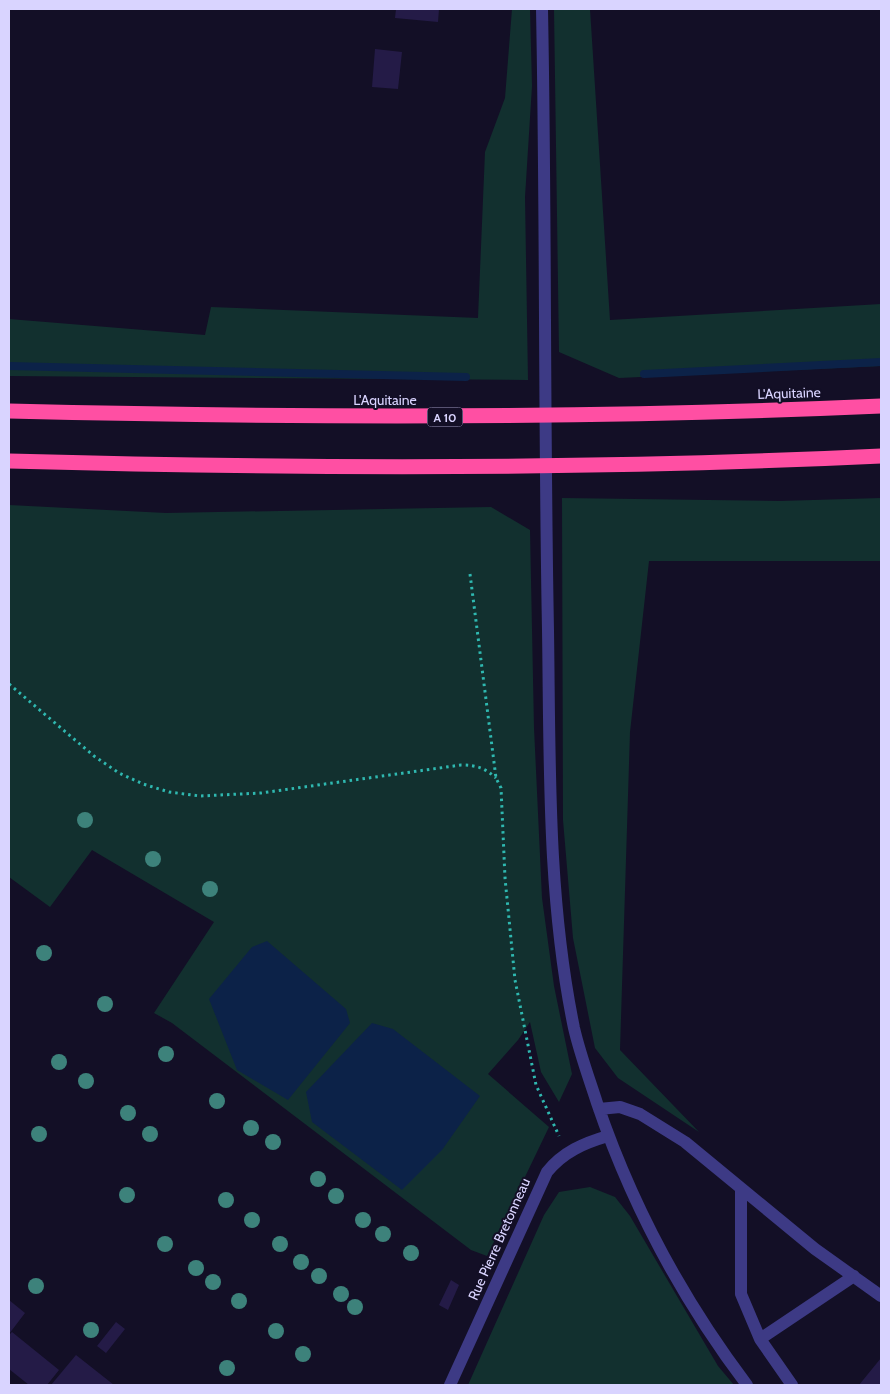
<svg xmlns="http://www.w3.org/2000/svg" width="890" height="1394" font-family="Cabin,sans-serif">
  <style>
    .green { fill: #12302f }
    .water { fill: #0c2248 }
    .lines { fill: none; stroke-linecap: round; stroke-linejoin: round }
    .stream { stroke: #0c2248; stroke-width: 8 }
    .building { fill: #241b47 }
    .path { stroke: #2fb8b0; stroke-width: 3; stroke-dasharray: 2.5 4; stroke-linecap: butt }
    .minor { stroke: #3d3a85; stroke-width: 12 }
    .highway { stroke: #ff4fa3; stroke-width: 15 }
    .tree { fill: #3d827b }
    .labels { text-anchor: middle; dominant-baseline: central; stroke-width: 4; stroke-linejoin: round; paint-order: stroke }
    .shield { fill: #130f26; stroke: #9e99be; stroke-width: 1 }
    .shield-label { font-size: 12px; font-weight: bold; fill: #d9d4ff }
    .street-label { font-size: 14px; fill: #d9d4ff; stroke: #130f26 }
  </style>
  <rect width="100%" height="100%" fill="#130f26"/>
  <path class="green" d="M512 9H530L532 86 525 197 528 380 9 376V319L205 335 211 307 478 318 485 152 505 98Z
    M554 9H590L610 320 881 304V366L619 378 559 352Z
    M562 498 780 501 881 498V561H649L630 732 620 1050 699 1132 618 1078 595 1048 573 938 563 820Z
    M9 505 166 513 491 507 530 530 534 728 542 898 554 986 572 1074 559 1102 541 1072 530 1022 518 1040 488 1074 549 1127 487 1256 471 1250 172 1023 154 1013 214 922 92 850 50 907 9 877Z
    M590 1187 615 1197 630 1216 718 1366 734 1385H468L544 1215 559 1192Z"/>
  <path class="water" d="M267 941 346 1009 350 1023 288 1100 237 1070 209 999 252 947Z
    M372 1023 393 1029 480 1096 442 1150 402 1190 312 1122 306 1092Z"/>
  <g class="lines">
    <path class="stream" d="M9 366 466 377
      M644 374 881 362"/>
  </g>
  <path class="building" d="M396 9H439L438 22 395 18Z
    M375 49 402 52 398 89 372 87Z
    M451 1280 459 1285 448 1310 439 1305Z
    M9 1300 25 1313 9 1334Z
    M116 1322 125 1329 106 1353 97 1346Z
    M12 1332 59 1370 47 1385H29L9 1369V1335Z
    M76 1355 114 1385H51Z
    M881 1358V1385H859Z"/>
  <g class="lines">
    <path class="path" d="M470 574 496 778 501 788 505 878 515 980 536 1085 559 1136
      M9 684 94 756 119 773 143 784 169 792 200 796 261 793 461 765C476 765 485 768 496 778"/>
    <path class="minor" d="M542 9C546 216 544 423 548 630 550 762 547 897 574 1028 580 1054 589 1078 597 1103 632 1206 682 1299 747 1385
      M599 1109 620 1107 640 1114 685 1142 815 1249 881 1296
      M741 1189V1294L760 1339 854 1276
      M760 1339 792 1385
      M450 1385 547 1172C563 1152 584 1143 608 1136"/>
    <path class="highway" d="M9 411C300 418 590 419 881 406
      M9 461C300 469 590 470 881 456"/>
  </g>
  <g class="tree">
    <circle cx="85" cy="820" r="8"/>
    <circle cx="153" cy="859" r="8"/>
    <circle cx="210" cy="889" r="8"/>
    <circle cx="44" cy="953" r="8"/>
    <circle cx="105" cy="1004" r="8"/>
    <circle cx="166" cy="1054" r="8"/>
    <circle cx="59" cy="1062" r="8"/>
    <circle cx="86" cy="1081" r="8"/>
    <circle cx="217" cy="1101" r="8"/>
    <circle cx="128" cy="1113" r="8"/>
    <circle cx="251" cy="1128" r="8"/>
    <circle cx="39" cy="1134" r="8"/>
    <circle cx="150" cy="1134" r="8"/>
    <circle cx="273" cy="1142" r="8"/>
    <circle cx="318" cy="1179" r="8"/>
    <circle cx="127" cy="1195" r="8"/>
    <circle cx="336" cy="1196" r="8"/>
    <circle cx="226" cy="1200" r="8"/>
    <circle cx="252" cy="1220" r="8"/>
    <circle cx="363" cy="1220" r="8"/>
    <circle cx="383" cy="1234" r="8"/>
    <circle cx="165" cy="1244" r="8"/>
    <circle cx="280" cy="1244" r="8"/>
    <circle cx="411" cy="1253" r="8"/>
    <circle cx="301" cy="1262" r="8"/>
    <circle cx="196" cy="1268" r="8"/>
    <circle cx="319" cy="1276" r="8"/>
    <circle cx="213" cy="1282" r="8"/>
    <circle cx="36" cy="1286" r="8"/>
    <circle cx="341" cy="1294" r="8"/>
    <circle cx="239" cy="1301" r="8"/>
    <circle cx="355" cy="1307" r="8"/>
    <circle cx="91" cy="1330" r="8"/>
    <circle cx="276" cy="1331" r="8"/>
    <circle cx="303" cy="1354" r="8"/>
    <circle cx="227" cy="1368" r="8"/>
  </g>
  <g class="labels">
    <rect class="shield" x="427.5" y="407.5" width="35" height="19" rx="4"/>
    <g class="shield-label">
      <text x="445" y="417">A 10</text>
    </g>
    <g class="street-label">
      <text transform="translate(789 393) rotate(-2)">L'Aquitaine</text>
      <text x="385" y="400">L'Aquitaine</text>
      <text transform="translate(499 1239) rotate(-66)">Rue Pierre Bretonneau</text>
    </g>
  </g>
  <rect width="890" height="1394" fill="none" stroke="#d9d4ff" stroke-width="20"/>
</svg>
